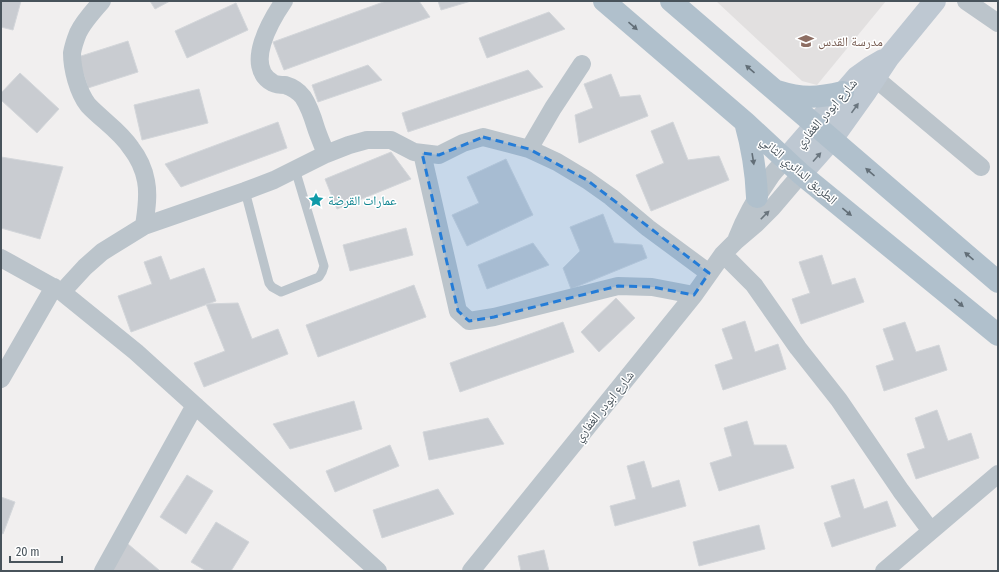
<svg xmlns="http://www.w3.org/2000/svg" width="999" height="572" font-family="'Fira Sans Condensed','Noto Naskh Arabic',sans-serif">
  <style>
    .education { fill: #e2e0e0 }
    .building { fill: #c9ccd1; stroke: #d3d6da }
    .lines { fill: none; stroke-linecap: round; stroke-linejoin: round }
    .lane { stroke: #bbc4cb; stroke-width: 9 }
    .street { stroke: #bbc4cb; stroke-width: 18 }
    .secondary { stroke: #bec8d2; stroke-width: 22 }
    .primary { stroke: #b0c0cc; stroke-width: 22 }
    .oneway { fill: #626e77 }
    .oneway2 { fill: #6b767f }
    .oneway3 { fill: #6a757d }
    .marked { fill: #247cd7; fill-opacity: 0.2; stroke: #247cd7; stroke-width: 3; stroke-dasharray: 8 5; stroke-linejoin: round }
    .labels { text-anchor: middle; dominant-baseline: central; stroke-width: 3; stroke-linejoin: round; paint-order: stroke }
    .education-label { font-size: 13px; fill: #785e54; stroke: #fff; text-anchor: start }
    .street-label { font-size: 13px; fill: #48535b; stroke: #fff }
    .culture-label { font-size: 13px; fill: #0d838f; stroke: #fff; text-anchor: start }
  </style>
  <rect width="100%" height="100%" fill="#f1efef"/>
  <path class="education" d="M716 1H886L817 85 802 81Z"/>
  <path class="building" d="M1 1H21L13 30 1 27Z
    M150 1H170L155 9Z
    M386 1H419L430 17 284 70 273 42Z
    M438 1H471L441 10Z
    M236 3 248 30 187 58 175 31Z
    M549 12 565 29 487 58 479 38Z
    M128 41 138 72 88 88 78 57Z
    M368 65 382 80 318 102 312 85Z
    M528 70 543 87 408 132 402 113Z
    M20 73 59 109 37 133 1 100V93Z
    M611 74 620 97 640 95 648 116 579 143 575 115 593 108 584 84Z
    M199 89 208 123 142 140 134 105Z
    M278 122 287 148 181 187 165 164Z
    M673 122 688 160 719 156 729 180 651 211 636 175 664 163 651 131Z
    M391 152 411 179 337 209 325 179Z
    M1 157 63 167 40 239 1 228Z
    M506 159 533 215 467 246 452 215 479 203 467 177Z
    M603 214 614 243 642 245 647 258 571 289 563 268 580 251 570 227Z
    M406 228 413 255 350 271 343 245Z
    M533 243 549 265 487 289 478 265Z
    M822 255 832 285 855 278 864 302 801 324 792 299 810 293 799 262Z
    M161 256 170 280 204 268 216 301 131 332 118 296 152 284 144 262Z
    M414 285 426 317 318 357 306 325Z
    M616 298 635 318 599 352 581 332Z
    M238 303 252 339 278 329 288 354 204 387 194 363 225 351 206 304Z
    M745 321 755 352 778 344 786 369 723 390 715 365 733 359 722 329Z
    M563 322 574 352 460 392 450 363Z
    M905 322 916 352 939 345 947 370 884 391 876 366 894 360 883 329Z
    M354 401 362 429 290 449 273 424Z
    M937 410 948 441 971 433 979 458 916 479 907 454 925 448 915 418Z
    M488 418 504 444 429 460 423 432Z
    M747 421 754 445H786L794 468 719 491 710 463 732 456 724 428Z
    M390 445 399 466 335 492 326 471Z
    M644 461 652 488 679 480 686 506 615 526 610 506 636 499 627 466Z
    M187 475 213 491 186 534 160 517Z
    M854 479 864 509 887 501 896 526 832 547 824 523 841 517 831 486Z
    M438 489 454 514 382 538 373 510Z
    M1 497 15 502 3 534 1 533Z
    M216 522 249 542 231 571H206L191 562Z
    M759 525 765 549 699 566 693 542Z
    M128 544 159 570 158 571H106Z
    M544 550 549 571H521L518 556Z"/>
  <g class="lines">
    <path class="lane" d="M245 191 269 283 272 287 281 292 319 277 322 272 324 266 295 169"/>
    <path class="street" d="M102 1C94 10 83 22 78 33 76 38 73 47 72 53 72 69 78 92 88 105 102 120 120 131 131 148 138 157 144 170 146 181 149 196 146 212 144 226
      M284 1C271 20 243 67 273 83 277 85 281 85 285 85 292 87 299 92 303 97 309 106 313 118 316 128 319 137 323 146 326 154
      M966 1 998 23
      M875 78 981 167
      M529 149 553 108 582 64
      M422 153 458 311 469 321 494 317 618 286 652 287 694 295
      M737 238C745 217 756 198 769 179 773 172 780 166 785 160
      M723 254 754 285 798 348 839 400 901 491 931 531
      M1 258 62 292 136 352 378 571
      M62 292 85 267 102 252 144 226 245 191 274 180 326 154 349 145 367 140H391L414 152 439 155 463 143 483 137 529 149 557 162 587 180 611 197 648 228 709 273
      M1 379 54 287
      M103 571 195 405
      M471 571 694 295 723 254 736 241 756 224 772 208 801 174
      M884 571 998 474"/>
    <path class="secondary" d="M785 160 857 77 871 67 883 60
      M801 174 832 139 867 90 889 57 935 1"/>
    <path class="primary" d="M604 1 745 122 801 174 998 335
      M671 1 998 282
      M777 91C802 99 818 98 843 92
      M745 122C752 147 756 171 757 197"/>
  </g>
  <defs><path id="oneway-solid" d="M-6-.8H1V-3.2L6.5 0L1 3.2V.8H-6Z"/></defs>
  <g class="oneway">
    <use href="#oneway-solid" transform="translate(633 26) rotate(41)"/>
    <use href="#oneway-solid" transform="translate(750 69) rotate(-139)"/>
    <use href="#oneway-solid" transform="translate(753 159) rotate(81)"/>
    <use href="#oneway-solid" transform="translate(870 172) rotate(-139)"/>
    <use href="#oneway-solid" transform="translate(847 212) rotate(39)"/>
    <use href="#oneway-solid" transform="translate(969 256) rotate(-139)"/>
    <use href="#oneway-solid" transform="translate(959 303) rotate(40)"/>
  </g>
  <g class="oneway2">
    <use href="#oneway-solid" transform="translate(855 108) rotate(-54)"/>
    <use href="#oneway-solid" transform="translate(817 157) rotate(-48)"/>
  </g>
  <use class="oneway3" href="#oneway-solid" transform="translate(765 215) rotate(-45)"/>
  <path class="marked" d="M483 137 529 149 587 180 709 273 694 295 652 287 618 286 494 317 469 321 458 311 422 153 439 155Z"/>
  <defs>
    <symbol id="school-bare" viewBox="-9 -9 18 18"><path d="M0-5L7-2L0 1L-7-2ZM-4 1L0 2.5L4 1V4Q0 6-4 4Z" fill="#8d6e63" stroke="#fff" stroke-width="2.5" paint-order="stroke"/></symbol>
    <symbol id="sight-bare" viewBox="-9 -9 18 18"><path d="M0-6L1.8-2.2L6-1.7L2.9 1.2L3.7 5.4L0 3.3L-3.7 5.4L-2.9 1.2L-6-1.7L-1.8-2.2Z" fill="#0f9aa8" stroke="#fff" stroke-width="2.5" paint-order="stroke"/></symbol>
  </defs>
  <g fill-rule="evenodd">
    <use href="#school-bare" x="795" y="30" width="22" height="22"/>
    <use href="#sight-bare" x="305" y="189" width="22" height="22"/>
  </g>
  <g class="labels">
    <g class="education-label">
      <text x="818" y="41">مدرسة القدس</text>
    </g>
    <g class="street-label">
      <text transform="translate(826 113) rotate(-49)">شارع ابودر الغفاري</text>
      <text transform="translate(799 170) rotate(41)">الطريق الدائري الثاني</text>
      <text transform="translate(604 406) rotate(-51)">شارع ابودر الغفاري</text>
    </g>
    <g class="culture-label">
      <text x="328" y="200">عمارات القرضة</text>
    </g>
  </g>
  <rect width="999" height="572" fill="none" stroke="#48535b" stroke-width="4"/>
  <path d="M10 556v6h52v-6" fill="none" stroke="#48535b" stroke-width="2"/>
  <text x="16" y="556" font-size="12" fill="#48535b" stroke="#ffffff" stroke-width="3" paint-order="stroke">20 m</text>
</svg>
